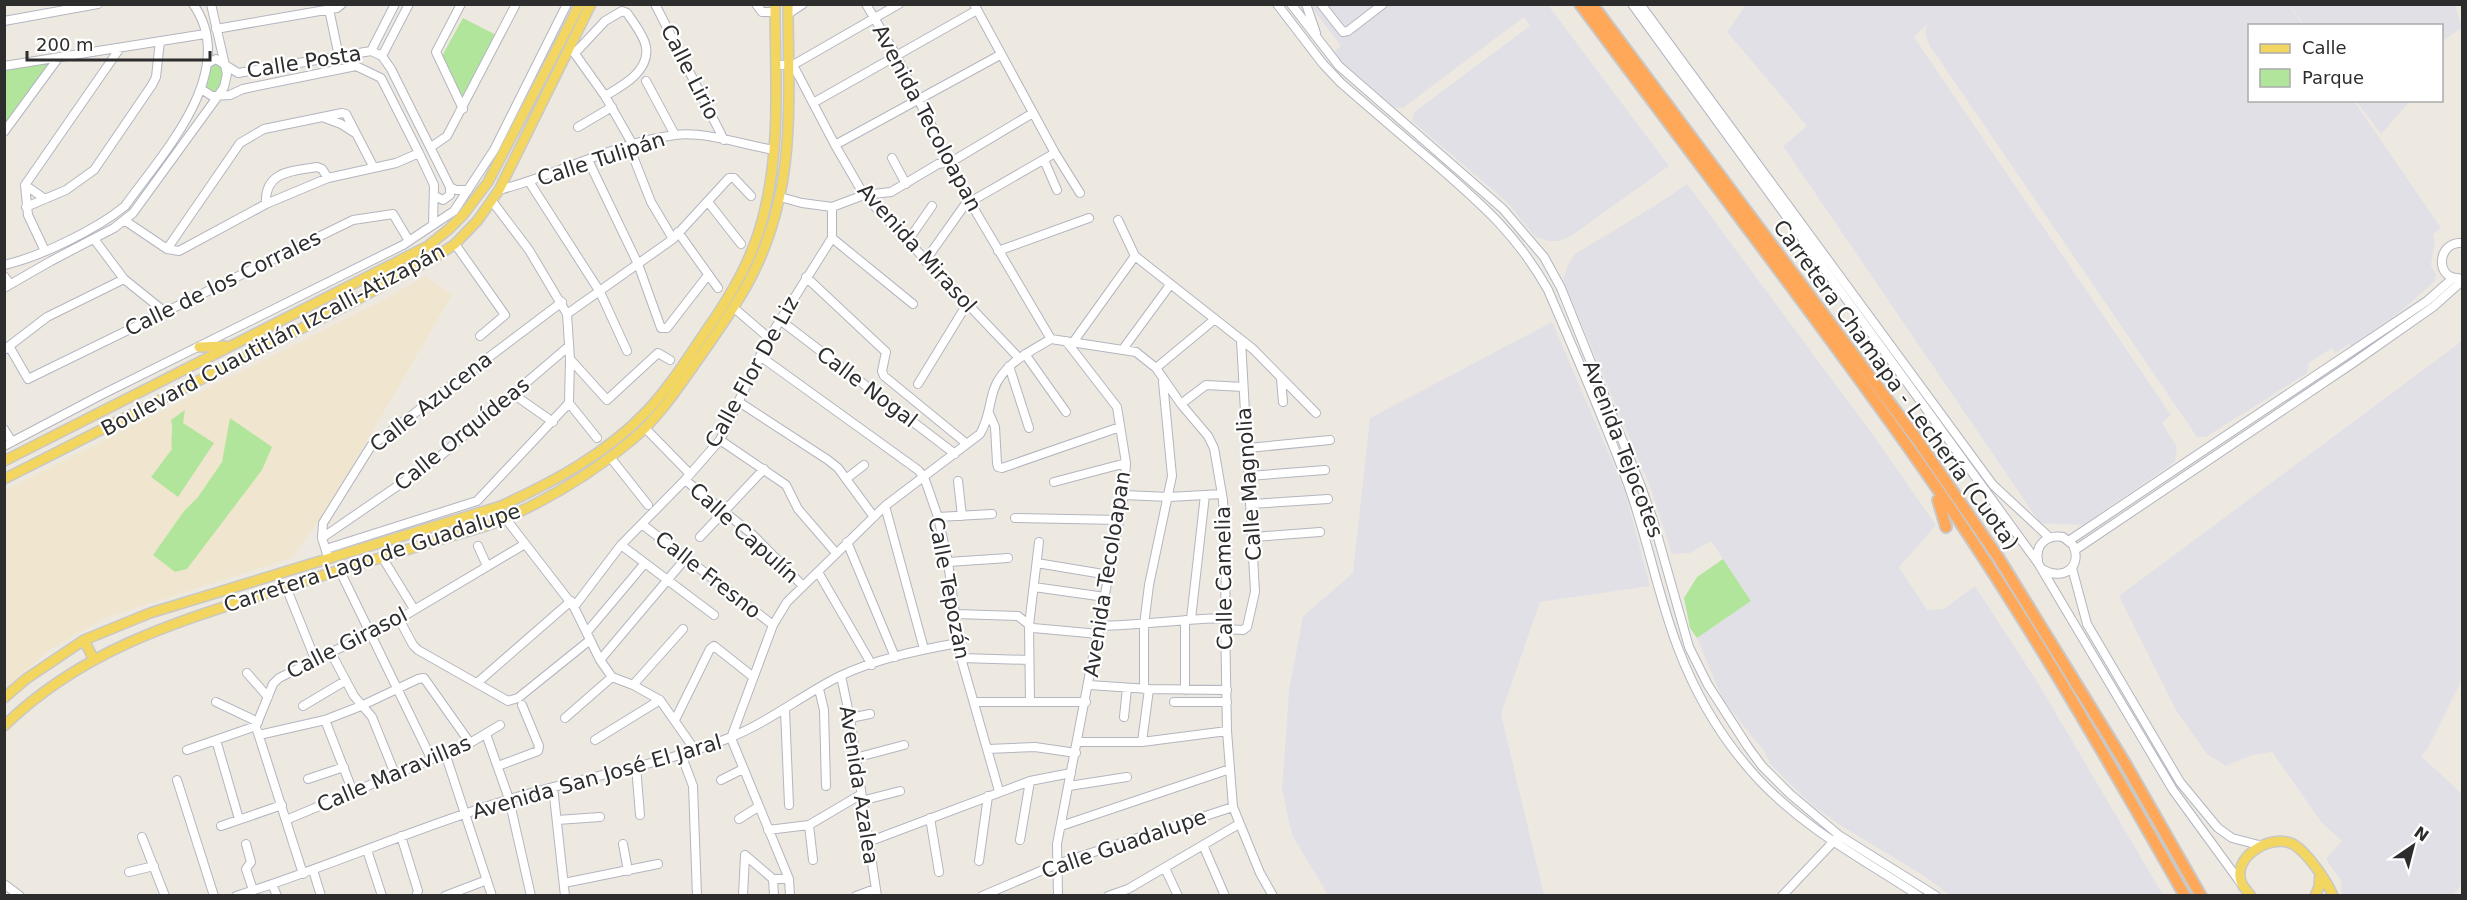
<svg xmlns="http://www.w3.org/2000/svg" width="2467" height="900" font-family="'DejaVu Sans',sans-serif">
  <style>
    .industrial { fill: #e2e0e7 }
    .education { fill: #f0e6cf }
    .green { fill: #b2e59c }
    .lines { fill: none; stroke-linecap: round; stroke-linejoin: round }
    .minor-casing { stroke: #b3b5c0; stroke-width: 10 }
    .major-casing { stroke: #c8c8c8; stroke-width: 12 }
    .highway-casing { stroke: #c8c8c8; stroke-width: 14 }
    .minor { stroke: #fff; stroke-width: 8 }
    .major { stroke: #f3d660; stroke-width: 9 }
    .highway { stroke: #ffa85a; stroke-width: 10 }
    .labels { text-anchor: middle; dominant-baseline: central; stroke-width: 4.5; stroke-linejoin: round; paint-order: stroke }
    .street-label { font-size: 21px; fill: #2d2d2d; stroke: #fff }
  </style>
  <rect width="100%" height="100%" fill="#eee9e0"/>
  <path class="industrial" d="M1310 5H1548L1669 166 1571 236 1560 241H1548L1535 237 1507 202 1412 121 1414 112 1530 26 1524 17 1403 108 1394 107 1332 53 1341 46Z
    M1746 5H2289L2303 25 2250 26V100L2354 101 2441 228 2433 234 2435 241 2431 265 2436 275 2435 281 2401 311 2351 346 2349 344 2336 353 2332 348 2309 363 2307 373 2206 437H2197L1930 46 1925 33 1928 23 1914 37 2171 415 2162 423 2177 447 2175 462 2083 525 2040 523 1783 146 1807 126 1727 32Z
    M2290 5H2455L2462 28 2442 41V26L2304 25Z
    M2356 101H2410L2381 134Z
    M1687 184 1873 435 1936 525 1899 567 1927 610 1944 609 1975 586 2038 683 2163 895H1950L1921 874 1843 827 1813 806 1771 765 1764 751 1723 700 1697 638 1751 601 1711 541 1690 553 1672 554 1651 489 1563 280 1568 265 1575 254 1656 205Z
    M1552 322 1625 491 1650 586 1540 602 1501 714 1544 895H1328L1292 835 1282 789 1289 690 1303 616 1353 573 1370 418Z
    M2462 341V679L2428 748 2421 756 2462 794V885L2452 895H2342L2341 881 2326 859 2342 841 2322 823 2272 752 2252 755 2226 766 2207 754 2176 710 2119 596Z"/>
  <path class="education" d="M425 276 452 295 329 506 292 558 105 618 51 649 5 689V490L387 298Z"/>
  <path class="green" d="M463 18 498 36 464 100 442 56Z
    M51 61 5 127V68Z
    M214 61 223 65 227 76 217 102 207 98 202 92 207 65Z
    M185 410 183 423 214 443 178 497 151 477 172 449C170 438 174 431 171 420Z
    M230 418 272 447 262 470 187 569 175 572 153 555 184 511 198 497 222 462Z
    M1723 559 1751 601 1697 638 1690 628 1684 598 1697 577Z"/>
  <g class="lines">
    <defs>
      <path id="minor" d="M461 4 436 52 463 109
        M655 4 724 140
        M756 4 762 12H775
        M866 4 896 55 970 202 1051 339
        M974 4 1055 153 1080 193
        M1277 4 1323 64 1341 83C1371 109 1401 135 1432 161 1481 204 1516 233 1548 290 1576 355 1605 421 1629 487 1648 540 1658 596 1678 648 1697 698 1725 744 1761 782 1808 831 1863 859 1919 896
        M1291 4 1339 66 1503 209 1544 257 1561 288 1640 484 1653 520 1689 647 1708 685 1748 747 1762 766 1790 794 1840 836 1936 896
        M1306 4 1316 33
        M1321 4 1343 32 1348 31 1383 4
        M1632 4 2038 563 2173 790 2240 882
        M1640 4 1993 485 2049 537
        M329 9 339 57
        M788 14 803 4
        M4 21 98 4
        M216 29 337 8 342 4
        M371 51 395 4
        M573 51 605 96 633 145
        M576 52 605 21 622 11 627 13C633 22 644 35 646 47 650 71 622 86 605 96
        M382 56 409 4
        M208 63 216 59 238 73 371 51 382 56 391 69 450 187 456 190H468
        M776 65H793L899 4
        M793 65 835 145 864 195 1019 358
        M4 66 205 34
        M356 66 381 78 419 153 434 185 433 225
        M646 81 675 135
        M201 89 212 96 230 95 243 89 356 66
        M813 103 977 10
        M325 118 341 124 355 133
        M578 127 612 107
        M4 132 59 57
        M835 145 1000 55
        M629 146 651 202 673 239
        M431 147 447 136 516 4
        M892 158 906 184
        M588 160 638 264 661 328H667L708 275
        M1044 160 1057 190
        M530 183 600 292 627 351
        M25 185 45 199
        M499 190C558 175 614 143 675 135 704 131 745 145 774 150
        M435 196 443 200 450 195V187
        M780 197 802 203 832 207 864 195 891 192 938 164 951 162 1033 113
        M708 202 741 244
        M970 202 1055 153
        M266 204C264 171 292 171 317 167L322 169 328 178
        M26 207 66 190 94 170 152 85 156 77 160 41
        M124 220 167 249 179 251 266 204 328 178 396 163 419 153
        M1118 220 1135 256 1253 349 1316 413
        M678 232 718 288
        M832 238 913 304
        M94 239 124 279 165 312
        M907 242 932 206
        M455 244 505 315 480 336
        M167 249 240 143 264 129 342 113 346 114 374 168
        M45 251 28 215 25 185 120 48
        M998 251 1089 218
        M925 261 969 199
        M4 265C40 257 97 229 125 206 162 154 241 71 193 4
        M4 276 10 284
        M806 277 886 352 882 371 884 376 967 444
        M2458 278C2434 278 2438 241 2462 243
        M4 288 51 261 114 228 133 213 218 96 224 87 227 74 211 4
        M734 308 769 338
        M567 314 673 239 729 178H734L751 196
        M780 320 955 454
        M1051 339 1136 352 1156 368 1181 404 1208 436 1214 448 1223 500 1226 559 1225 618 1227 731 1233 807 1260 873 1273 896
        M1074 341 1135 256
        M9 346 28 379 353 220 393 214 409 241
        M1123 349 1170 285
        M4 350 47 317 124 279
        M1025 354 1066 412
        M760 356 918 470 924 477 938 517 948 562 961 658 999 791
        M570 359 607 400 658 353 670 360
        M1009 366 1029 428
        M1156 368 1215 319
        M1281 379 1283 402
        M918 384 967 304
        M513 394 553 422
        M739 402 828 460 838 468 874 517
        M569 403 597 438
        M1181 404 1206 385 1243 387
        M989 413 995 427 997 463 998 467 1002 468 1120 427
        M645 428 690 474
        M4 429 12 442
        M720 440 786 485 798 509 836 553
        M4 446 101 395 403 245 454 211 494 150 567 4
        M1248 448 1330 440
        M610 457 648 505
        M1249 476 1325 470
        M846 479 864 465
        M685 480 753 535 803 586
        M958 481 962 516
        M1054 482 1126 463
        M1124 495 1169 497 1222 494
        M1251 504 1328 499
        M885 506 924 649
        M938 517 992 514
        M1015 518 1120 520
        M506 519 574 607 600 660 612 677 633 685 660 700 695 750
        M643 525 773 625
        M700 537 764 469
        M1254 537 1320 532
        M322 538 438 458 569 346
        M2070 540 2427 301 2453 278
        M847 542 895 657
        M621 545 714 615
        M478 546 487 566
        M326 549 477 501 569 403 570 359 567 314 529 250 492 201
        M2075 550 2353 363 2433 307 2462 281
        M327 554 322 538 323 523 371 446 562 302
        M382 557 414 609
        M2038 560C2035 544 2048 534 2063 537L2073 545C2083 567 2063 581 2044 570
        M948 562 1008 558
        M1037 563 1109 575
        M2072 568 2087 624 2180 782 2218 828 2232 838 2259 845
        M340 571 431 758
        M818 572 872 665
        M286 587 315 659
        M1034 587 1105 597
        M574 607 621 545 685 480 720 440 769 338 832 238V207
        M956 614 1018 616 1033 628 1099 634
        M399 619 413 645 418 650 508 701 518 698 590 640
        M1191 619 1205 495
        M1100 626C1142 625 1183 619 1225 618
        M1225 629 1243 630 1247 627 1255 592 1241 340
        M587 632 645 563
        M330 651 354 696 372 717 395 774
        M961 658 1029 660
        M600 660 686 558
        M247 673 268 697
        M841 676 850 718 877 896
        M477 683 571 601
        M633 685 683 629
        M1089 685 1149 689 1227 690
        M819 689 824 710 826 786
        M1144 689V625L1149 585 1172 476 1163 382
        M1185 690V620
        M216 702 258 722
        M974 702H1086
        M1030 702 1029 625 1039 542
        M1174 702H1227
        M303 706 345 681
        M785 710 789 805
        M1124 717 1127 688
        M565 718 612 677
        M850 718 870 714
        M325 720 353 792
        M675 720 710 649 714 646 752 676
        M257 730 303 874
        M486 734 509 799 531 896
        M259 735 325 720 361 706 418 679 424 678 470 743
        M731 738 773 625 787 602 885 506 980 434C989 419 989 404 994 389 1003 364 1029 352 1051 339
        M731 738 789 879 790 896
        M216 740 239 819
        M595 740 660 700
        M1078 742H1142L1227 731
        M1142 742 1149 689
        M987 749 1035 747 1076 753
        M187 750 256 726 273 684 279 678 399 619 525 544
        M445 753 492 896
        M681 754 693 786 697 896
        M855 758 904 745
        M498 766 538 751 539 746 522 705
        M636 766 640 815
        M308 779 344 767
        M177 780 214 896
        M721 780 743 769
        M1069 786 1127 777
        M553 787 565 896
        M861 801 900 791
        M930 818 939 872
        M739 819 758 807
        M286 820 470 743 500 725
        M557 820 600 817
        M809 825 813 860
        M221 826 282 805
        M1061 826 1230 769
        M768 830 809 825 860 795
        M401 836 418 891 416 896
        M142 837 165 896
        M1020 840 1030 781
        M868 842 1030 781 1071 773
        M246 844 251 862 246 869 253 890
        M623 844 628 871
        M1203 845 1225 896
        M367 850 382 896
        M979 861 988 796
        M1165 868 1178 896
        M313 870 321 896
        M129 872 154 866
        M773 879 774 896
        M564 883 658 864
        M4 884 20 896
        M272 884 277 896
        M236 896C328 867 417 827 510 799 582 777 659 766 729 738 769 722 802 695 840 676 876 659 919 650 958 643
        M445 896 487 880
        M743 896 745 855 773 879H789
        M856 896 875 889
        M982 896 1057 864 1233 807
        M1058 896 1057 844 1124 495 1126 463 1117 407 1066 341
        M1108 896 1128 889 1239 824
        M1782 896 1835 840"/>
      <path id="major" d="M199 347 225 346
        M4 461 428 246 449 229 463 215 488 182 580 4
        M4 479 336 311 437 256 455 244 478 220 499 190 591 4
        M84 640 94 660
        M4 698 26 679 84 640 150 613 501 506C553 482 606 454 646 412 669 388 687 359 706 331 732 294 755 255 765 209 781 143 775 72 775 4
        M4 726C81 651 172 623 271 592 326 574 381 558 435 541 459 533 486 528 508 517 553 497 596 470 633 439 658 418 678 388 697 361 736 305 764 268 779 199 793 140 788 66 788 4
        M2251 896C2248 892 2244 888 2242 884 2230 858 2270 833 2293 844 2307 852 2327 881 2333 896
        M2315 896 2319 887 2320 874"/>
      <path id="highway" d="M1580 4C1689 151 1800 295 1906 444 2009 588 2098 742 2185 896
        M1592 4 1916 438 1998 557 2125 763 2201 896
        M1938 500 1946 527"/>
    </defs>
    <use href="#minor" class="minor-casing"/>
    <use href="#major" class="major-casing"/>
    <use href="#highway" class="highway-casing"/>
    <use href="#minor" class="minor"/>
    <use href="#major" class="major"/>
    <use href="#highway" class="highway"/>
  </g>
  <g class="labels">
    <g class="street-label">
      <text transform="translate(304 62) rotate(-9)">Calle Posta</text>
      <text transform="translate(690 72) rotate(63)">Calle Lirio</text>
      <text transform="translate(927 118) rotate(62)">Avenida Tecoloapan</text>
      <text transform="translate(601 159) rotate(-18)">Calle Tulipán</text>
      <text transform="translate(917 248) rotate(48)">Avenida Mirasol</text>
      <text transform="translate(223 283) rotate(-26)">Calle de los Corrales</text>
      <text transform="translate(273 340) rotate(-28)">Boulevard Cuautitlán Izcalli-Atizapán</text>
      <text transform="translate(752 372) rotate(-61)">Calle Flor De Liz</text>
      <text transform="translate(1896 385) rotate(54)">Carretera Chamapa - Lechería (Cuota)</text>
      <text transform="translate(867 387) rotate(37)">Calle Nogal</text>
      <text transform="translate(431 402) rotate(-38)">Calle Azucena</text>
      <text transform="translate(462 434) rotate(-39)">Calle Orquídeas</text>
      <text transform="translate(1623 449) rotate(69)">Avenida Tejocotes</text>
      <text transform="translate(1249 484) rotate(-94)">Calle Magnolia</text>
      <text transform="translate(744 533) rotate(42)">Calle Capulín</text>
      <text transform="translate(372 558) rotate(-18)">Carretera Lago de Guadalupe</text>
      <text transform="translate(1107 574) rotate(-81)">Avenida Tecoloapan</text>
      <text transform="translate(708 575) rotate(38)">Calle Fresno</text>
      <text transform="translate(1224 578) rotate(-91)">Calle Camelia</text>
      <text transform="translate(949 588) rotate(79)">Calle Tepozán</text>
      <text transform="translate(347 643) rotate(-27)">Calle Girasol</text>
      <text transform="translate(394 774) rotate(-23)">Calle Maravillas</text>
      <text transform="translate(597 777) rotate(-16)">Avenida San José El Jaral</text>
      <text transform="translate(859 785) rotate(81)">Avenida Azalea</text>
      <text transform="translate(1124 844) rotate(-19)">Calle Guadalupe</text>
    </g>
  </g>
  <rect width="2467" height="900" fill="none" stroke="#2d2d2d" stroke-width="12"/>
  <rect x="2248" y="24" width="195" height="78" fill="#ffffff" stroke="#ababab" stroke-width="1.5"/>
  <rect x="2260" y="44" width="30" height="9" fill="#f3d660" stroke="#ababab" stroke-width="1.5"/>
  <text x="2302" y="54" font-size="18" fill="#2d2d2d">Calle</text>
  <rect x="2260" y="69" width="30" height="18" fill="#b2e59c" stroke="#ababab" stroke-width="1.5"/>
  <text x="2302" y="84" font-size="18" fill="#2d2d2d">Parque</text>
  <g transform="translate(2413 846) rotate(35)" stroke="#ffffff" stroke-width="4.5" paint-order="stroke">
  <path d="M0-4.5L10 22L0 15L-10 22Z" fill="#2d2d2d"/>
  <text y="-9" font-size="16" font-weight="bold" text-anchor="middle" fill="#2d2d2d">N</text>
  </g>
  <path d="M27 51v9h183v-9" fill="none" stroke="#2d2d2d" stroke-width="3"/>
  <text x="36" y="51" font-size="18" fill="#2d2d2d" stroke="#ffffff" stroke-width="4.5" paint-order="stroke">200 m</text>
</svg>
